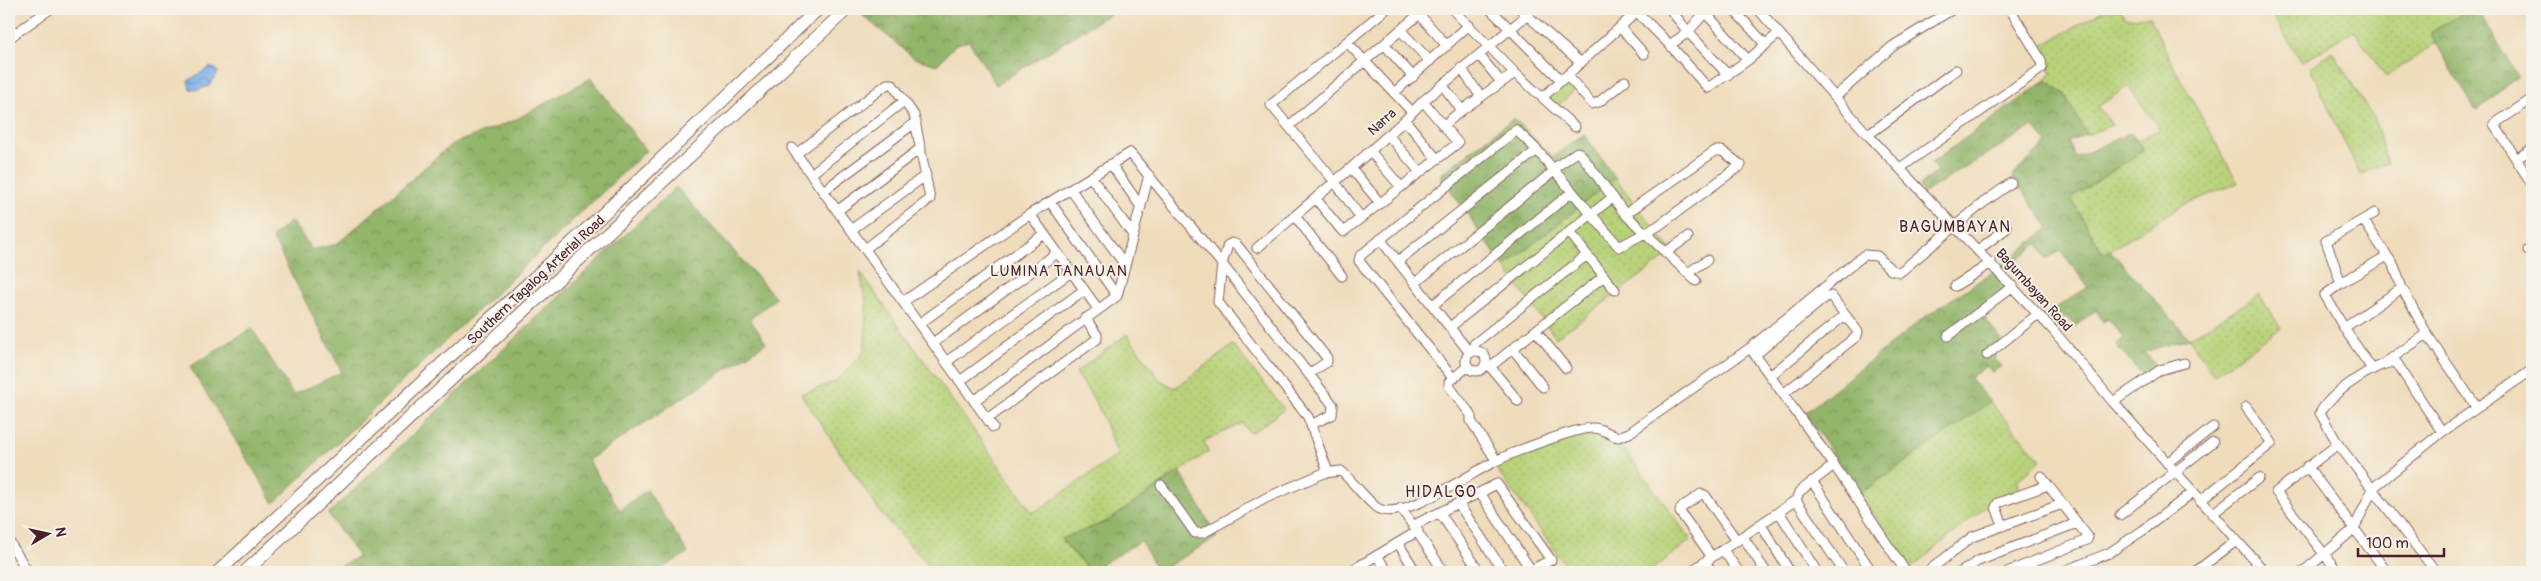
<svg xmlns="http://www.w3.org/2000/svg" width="2541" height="581" font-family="Pangolin,sans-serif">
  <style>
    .grass { fill: url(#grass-dots); stroke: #817952 }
    .forest { fill: url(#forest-crowns); stroke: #6e6a4a }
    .garden { fill: #b8d37a; stroke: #817952 }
    .water { fill: url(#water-waves); stroke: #64688b }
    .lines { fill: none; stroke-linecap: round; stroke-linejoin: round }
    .minor-casing { stroke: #84615d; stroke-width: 11 }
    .highway-casing { stroke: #84615d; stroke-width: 14 }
    .minor { stroke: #fff; stroke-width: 9 }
    .highway { stroke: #fff; stroke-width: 12 }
    .labels { text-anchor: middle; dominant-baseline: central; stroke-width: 4; stroke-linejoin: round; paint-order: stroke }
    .street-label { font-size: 14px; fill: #4a1f2b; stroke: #f7f3e8 }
    .neighbourhood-label { font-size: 15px; letter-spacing: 1px; fill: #4a1f2b; stroke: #f7f3e8 }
    .quarter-label { font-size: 16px; letter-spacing: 1px; fill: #4a1f2b; stroke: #f7f3e8 }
  </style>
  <defs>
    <pattern id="grass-dots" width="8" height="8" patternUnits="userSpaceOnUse" patternTransform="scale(1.25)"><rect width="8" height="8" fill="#b8d37a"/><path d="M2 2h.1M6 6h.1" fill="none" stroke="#a0b56a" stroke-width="1.8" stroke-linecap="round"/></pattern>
    <pattern id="forest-crowns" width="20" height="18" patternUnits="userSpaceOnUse" patternTransform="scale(1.25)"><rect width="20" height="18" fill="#92b56a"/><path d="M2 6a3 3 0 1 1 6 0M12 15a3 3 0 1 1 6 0" fill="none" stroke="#799357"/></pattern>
    <pattern id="water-waves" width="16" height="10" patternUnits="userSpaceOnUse" patternTransform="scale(1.25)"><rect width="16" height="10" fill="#7fb1eb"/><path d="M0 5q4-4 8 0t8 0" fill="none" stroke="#6a8fbf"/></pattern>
  </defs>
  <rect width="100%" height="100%" fill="#f7f3e8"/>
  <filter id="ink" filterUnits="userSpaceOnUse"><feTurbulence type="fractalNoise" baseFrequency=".02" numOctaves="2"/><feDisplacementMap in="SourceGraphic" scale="10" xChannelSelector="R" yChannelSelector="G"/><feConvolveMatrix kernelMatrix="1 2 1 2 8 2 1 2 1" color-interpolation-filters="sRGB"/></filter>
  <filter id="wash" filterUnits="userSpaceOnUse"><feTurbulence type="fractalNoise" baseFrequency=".0096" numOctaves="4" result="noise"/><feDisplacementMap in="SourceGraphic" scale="20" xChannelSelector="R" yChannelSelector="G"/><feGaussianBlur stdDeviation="1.12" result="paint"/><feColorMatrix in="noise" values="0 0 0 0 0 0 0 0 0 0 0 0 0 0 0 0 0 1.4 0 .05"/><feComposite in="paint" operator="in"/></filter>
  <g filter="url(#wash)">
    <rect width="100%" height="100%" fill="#efdcbb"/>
    <path class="grass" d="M2106 9H2120L2125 18 2150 17 2169 58 2238 183 2183 205 2104 254 2070 198 2144 150 2137 141 2160 129 2128 86 2098 107 2112 125 2086 135 2064 93 2046 80 2052 73 2035 50Z
      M2268 9H2469L2430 33 2436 43 2386 77 2354 30 2302 62Z
      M2332 51 2375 121 2387 163 2360 175 2310 68Z
      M1615 178 1673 252 1556 338 1504 267Z
      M860 272 1033 513 1118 455 1098 406 1076 372 1127 334 1160 380 1175 388 1233 345 1284 409 1258 429 1249 433 1243 423 1204 441 1208 452 1108 521 1061 540 1091 572H935L882 515 801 394 835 382 861 356 865 348 866 304Z
      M2259 295 2281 328 2214 375 2189 338Z
      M1989 401 2041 460 2017 481 2019 491 1991 502 1910 569 1860 494Z
      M1585 429 1615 436 1691 540 1649 572H1554L1566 566 1500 474 1496 460Z"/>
    <path class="forest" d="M869 9H1117L996 85 969 41 956 44 937 65 914 58 862 15Z
      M2469 9H2477L2518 76 2476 111 2430 33Z
      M591 78 646 151 274 503 190 367 252 328 293 395 342 372 272 237 291 221 312 250 337 244 452 144 513 121Z
      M2046 80 2064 94 2087 134 2069 142 2075 158 2130 133 2144 150 2071 198 2103 254 2110 250 2189 338 2144 352 2160 370 2145 378 2116 345 2124 337 2108 319 2103 322 2096 310 2076 326 2065 316 2052 329 2041 318 2088 287 2061 251 2046 259 2038 243 2002 273 2013 286 1980 311 2001 340 1995 349V359L2002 366 1992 372 1986 366 1970 378 1990 402 1860 494 1805 413 1922 319 1997 269 2049 228 2012 176 2047 143 2033 126 1924 193 1919 187 1937 171 1931 163Z
      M1514 118 1553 157 1584 134 1615 178 1504 267 1440 175Z
      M676 187 776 298 750 319 766 343 588 460 620 510 647 490 688 553 655 572H326L359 557 328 514Z
      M1180 471 1217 537 1158 572H1146L1156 568 1141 541 1090 571 1061 539 1108 521Z"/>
    <path class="garden" d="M1565 80 1575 90 1556 108 1547 97Z"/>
    <path class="water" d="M210 67 216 69 218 73 209 86 197 90 190 89 188 81Z"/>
  </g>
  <g filter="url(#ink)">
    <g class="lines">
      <defs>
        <path id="minor" d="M1452 9 1515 73 1575 127
          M1490 9 1561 80
          M1520 9 1581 63
          M1670 9 1688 32 1728 75
          M1702 9 1748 60
          M1733 9 1765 44
          M1758 9 1868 135 2053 330 2113 402 2265 572
          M1637 12 1670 45 1708 88 1748 60 1779 33
          M1419 14 1447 46
          M1620 27 1644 54
          M1400 30 1430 61
          M9 38 50 9
          M1347 42 1412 112
          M1384 44 1413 77
          M1670 45 1688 32 1708 9
          M1479 55 1501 82
          M1461 68 1481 97
          M1567 75 1592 104 1599 102 1625 81
          M1443 86 1462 110
          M1394 93 1469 25
          M1543 97 1640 9
          M1835 97 1893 46 1953 9
          M2532 99 2494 124 2532 184
          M1405 120 1437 159
          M1289 126 1425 9
          M1443 126 1462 110 1515 73
          M1388 135 1420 172
          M1868 135 1956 70
          M792 148 993 427
          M1370 151 1401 187
          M796 154 887 84H892L914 115 930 199 865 249
          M2516 159 2532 149
          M1111 164 1141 207
          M1351 168 1380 203
          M1900 168 2042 68 2041 60 2010 9
          M1553 169 1577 152 1580 153 1625 214 1696 281
          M811 174 904 101
          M1091 177 1133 235
          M1071 190 1125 265
          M823 191 916 122
          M1316 199 1343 232 1458 143 1423 101
          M1051 203 1117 296
          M837 211 921 148
          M1030 214 1098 309
          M1295 216 1342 276
          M1361 218 1335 182 1271 105 1386 9
          M2364 221 2394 266 2402 288 2427 334 2477 408
          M851 230 926 175
          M1569 232 1615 290
          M1380 239 1470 353
          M1257 248 1351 168 1405 120 1423 101 1526 16
          M1978 250 2007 228
          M2528 250 2532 248
          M1666 252 1688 237
          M1398 261 1537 150
          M1688 273 1707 260
          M1415 283 1554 171
          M2341 283 2387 256
          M1955 286 1991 263
          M903 302 1030 214 1130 153 1222 264 1333 405 1332 415 1312 424
          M1433 305 1572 192
          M919 324 1044 234
          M1450 327 1613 197
          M2344 328 2402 288
          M1536 331 1566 368
          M1948 336 2013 286
          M933 343 1057 253
          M1750 348 1834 465 1906 572
          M1513 349 1543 387
          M1474 351V344L1587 255
          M1466 361a10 10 0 1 1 20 0a10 10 0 1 1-20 0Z
          M1755 355 1827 296H1831L1858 332 1857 336 1783 394
          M1987 355 2038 314
          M946 362 1071 272
          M2386 362 2427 334
          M1488 364 1518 401
          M1468 366 1449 382V386L1471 415V421L1496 460
          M1491 366 1604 276
          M2372 369 2344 328 2325 295 2341 283 2326 241 2375 213
          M1309 374 1327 362V358L1237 245 1232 243 1228 245 1222 264 1218 302 1308 417 1328 472
          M1770 376 1845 315
          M1453 378 1359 261 1360 256 1516 130 1537 150 1619 247 1658 226 1741 165 1722 151H1715L1625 214
          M960 381 1084 290
          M974 401 1117 296 1149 175
          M2113 402 2160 370 2184 363
          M987 419 1097 339V335L1085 318
          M2338 444 2276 492 2338 572
          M2531 461 2532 463
          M2167 463 2213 427
          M2307 466 2387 572
          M1812 481 1872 572
          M1161 485 1195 533H1203L1266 498 1324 473 1341 471C1351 479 1370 505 1379 509 1404 521 1472 472 1496 461 1513 452 1575 428 1593 428 1604 428 1609 435 1618 437L1629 433 1750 348 1864 255 1877 256 1891 270 1900 272 1983 203 2011 183
          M1480 493 1531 570
          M1796 500 1844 572
          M2200 501 2272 443 2246 407
          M1458 503 1504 572
          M1401 508 1444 572
          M1779 512 1817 572
          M1440 513 1480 572
          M2212 514 2259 478
          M2120 515 2213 442
          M1414 525 1497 484 1551 560 1527 572
          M1761 525 1790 572
          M2003 526 1996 507 1998 503 2048 485
          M1743 537 1766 572
          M9 541 28 572
          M1398 543 1416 572
          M1723 550 1739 572
          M1377 556 1388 572
          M1712 557 1680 512 1681 508 1701 494 1705 495 1737 541
          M1705 562 1712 572
          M1349 572 1418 531
          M1690 572 1796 500 1799 492 1834 465
          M1927 572 1972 537 2062 504
          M1961 572 1978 561 2077 523
          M2007 572 2087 540 2088 537 2041 476
          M2062 572 2109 553 2142 531 2192 493
          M2195 572 2236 541
          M2303 572 2354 529 2373 488 2442 432 2532 370
          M2436 572 2338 444 2320 413C2330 394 2374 363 2396 362L2442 432"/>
        <path id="highway" d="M218 572 633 186 818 9
          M245 572 847 9"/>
      </defs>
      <use href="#minor" class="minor-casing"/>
      <use href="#highway" class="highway-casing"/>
      <use href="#minor" class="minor"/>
      <use href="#highway" class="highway"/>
    </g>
  </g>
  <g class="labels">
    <g class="street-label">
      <text transform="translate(1382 122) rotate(-42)">Narra</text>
      <text transform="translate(536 280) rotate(-43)">Southern Tagalog Arterial Road</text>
      <text transform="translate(2034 290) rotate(48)">Bagumbayan Road</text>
    </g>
    <g class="neighbourhood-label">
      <text x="1059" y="271">LUMINA TANAUAN</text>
    </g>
    <g class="quarter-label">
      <text x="1955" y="227">BAGUMBAYAN</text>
      <text x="1441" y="492">HIDALGO</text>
    </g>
  </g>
  <rect width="2541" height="581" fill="none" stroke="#f7f3e8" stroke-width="30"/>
  <g transform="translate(48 534) rotate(81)" stroke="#f7f3e8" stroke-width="4" paint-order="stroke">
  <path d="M0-4L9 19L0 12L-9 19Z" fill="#4a1f2b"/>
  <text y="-8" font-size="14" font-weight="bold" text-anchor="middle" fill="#4a1f2b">N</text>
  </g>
  <path d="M2358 548v8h86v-8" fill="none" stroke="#4a1f2b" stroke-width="2.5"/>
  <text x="2366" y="548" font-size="15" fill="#4a1f2b" stroke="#f7f3e8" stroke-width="4" paint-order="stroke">100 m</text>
</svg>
